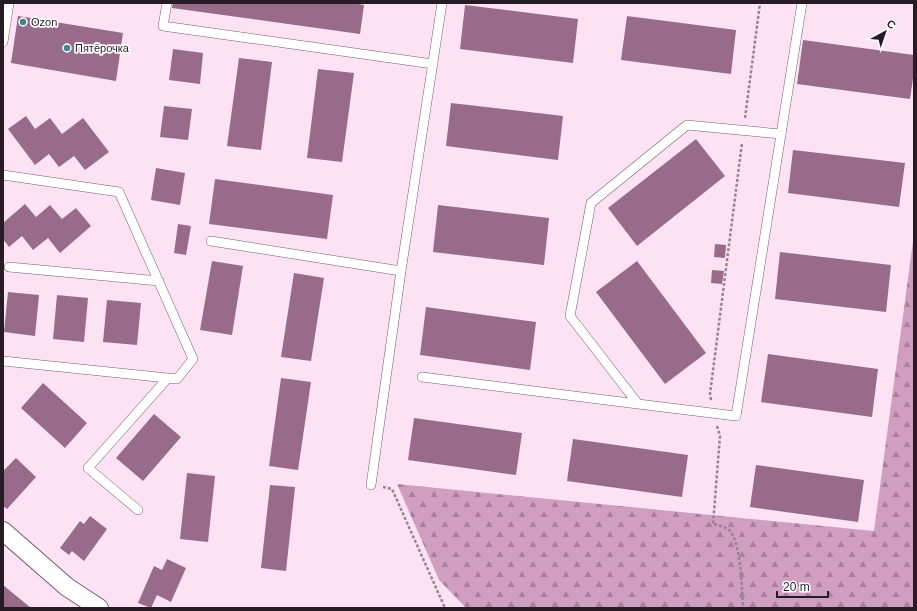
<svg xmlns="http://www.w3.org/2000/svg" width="917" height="611" font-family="Helvetica,sans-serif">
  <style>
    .forest { fill: url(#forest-firs) }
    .building { fill: #996b8a }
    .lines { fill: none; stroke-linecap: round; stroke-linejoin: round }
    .service-casing { stroke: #785c6f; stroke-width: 10 }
    .minor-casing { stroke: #785c6f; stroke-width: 20 }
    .path { stroke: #978490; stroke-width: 2.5; stroke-dasharray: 3 2; stroke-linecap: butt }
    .service { stroke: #fff; stroke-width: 9 }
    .minor { stroke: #fff; stroke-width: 18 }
    .poi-dot { fill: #3f868e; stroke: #fff; stroke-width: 1.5 }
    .labels { text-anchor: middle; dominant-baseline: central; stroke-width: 3.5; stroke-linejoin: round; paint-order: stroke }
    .poi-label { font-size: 11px; fill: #271c24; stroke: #fff; text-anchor: start }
  </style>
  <defs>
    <pattern id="forest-firs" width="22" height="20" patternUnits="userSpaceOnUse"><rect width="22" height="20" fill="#cf9ec0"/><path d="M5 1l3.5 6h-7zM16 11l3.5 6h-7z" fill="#a8809c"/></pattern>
  </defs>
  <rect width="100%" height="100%" fill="#fce2f3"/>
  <path class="forest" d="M914 234V608H466L439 580 397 484 874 531Z"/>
  <path class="building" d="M173 3H353L364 5 360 34 172 8Z
    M465 5 578 19 573 63 460 49Z
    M18 16 123 33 116 81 11 63Z
    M627 16 736 30 731 74 621 60Z
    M803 40 914 55V71L910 99 797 84Z
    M173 49 203 53 200 84 169 80Z
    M239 58 272 62 261 150 227 146Z
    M318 69 354 73 342 162 307 158Z
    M451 103 563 116 558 160 446 146Z
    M164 106 192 109 188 140 160 137Z
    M26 116 35 129 50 118 62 134 83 118 109 152 85 170 74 156 59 167 49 154 35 165 8 129Z
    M696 139 725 176 637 246 608 208Z
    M793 150 905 163 899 207 788 193Z
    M156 168 185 173 180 205 151 200Z
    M215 179 333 195 327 239 209 224Z
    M25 204 36 217 50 205 62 219 76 208 91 226 60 253 48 238 33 250 22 236 9 247 3 239V223Z
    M438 205 549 218 544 265 433 252Z
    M178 224 191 226 186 255 174 253Z
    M715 244 726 245 725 258 714 257Z
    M780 252 891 265 886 312 775 299Z
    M212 261 243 266 232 335 200 330Z
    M637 261 706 353 665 384 596 292Z
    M712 270 724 271 722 284 711 283Z
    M294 273 324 278 311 361 281 357Z
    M8 292 39 295 35 336 4 332Z
    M57 295 88 298 84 342 53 339Z
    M107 300 141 303 137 345 103 342Z
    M426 307 536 322 530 370 420 355Z
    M768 354 878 369 872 417 761 402Z
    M281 378 311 382 298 470 269 466Z
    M43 383 87 423 65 448 21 408Z
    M154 414 181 437 143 481 116 458Z
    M414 418 522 433 516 475 408 460Z
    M573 439 688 455 682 497 567 481Z
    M16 458 36 477 7 509 3 506V471Z
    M756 465 864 480 858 522 750 507Z
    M187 473 215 476 208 542 180 539Z
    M270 485 295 487 286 571 261 568Z
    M90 516 107 529 84 561 72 551 69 555 60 548 80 521 84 524Z
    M167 559 186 568 171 602 157 595 151 608 138 603 154 566 162 570Z
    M3 585 31 608H3Z"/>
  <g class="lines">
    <defs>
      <path id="service" d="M167 3 163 26 433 64
        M3 42 9 3
        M781 134 687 125 591 203 570 316 638 404 736 416 802 3
        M3 175 119 192 193 359 177 379 3 361
        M211 241 401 271
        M9 267 159 281
        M422 377 638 404
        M371 485 401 271 442 3
        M138 510 88 468 167 379"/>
      <path id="minor" d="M3 531 67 587 99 608"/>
    </defs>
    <use href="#service" class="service-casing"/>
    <use href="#minor" class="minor-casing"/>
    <path class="path" d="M745 118 760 3
      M711 400 710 394 742 143
      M717 426 720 436 713 524C718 525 726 527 730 531 741 543 742 591 743 608
      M383 487 392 489 445 608"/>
    <use href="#service" class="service"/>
    <use href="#minor" class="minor"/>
  </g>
  <g class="poi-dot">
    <circle cx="23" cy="22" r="4"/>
    <circle cx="67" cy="48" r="4"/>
  </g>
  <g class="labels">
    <g class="poi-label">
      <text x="31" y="22">Ozon</text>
      <text x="75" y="48">Пятёрочка</text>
    </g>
  </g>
  <rect width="917" height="611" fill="none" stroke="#271c24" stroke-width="8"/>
  <g transform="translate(885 32) rotate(40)" stroke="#ffffff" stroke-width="3" paint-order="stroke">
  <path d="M0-3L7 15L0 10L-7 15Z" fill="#271c24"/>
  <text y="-6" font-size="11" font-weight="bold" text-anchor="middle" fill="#271c24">С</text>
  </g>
  <path d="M777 591v6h51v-6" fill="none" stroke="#271c24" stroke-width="2"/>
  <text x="783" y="591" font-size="12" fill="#271c24" stroke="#ffffff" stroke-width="3" paint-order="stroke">20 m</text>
</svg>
